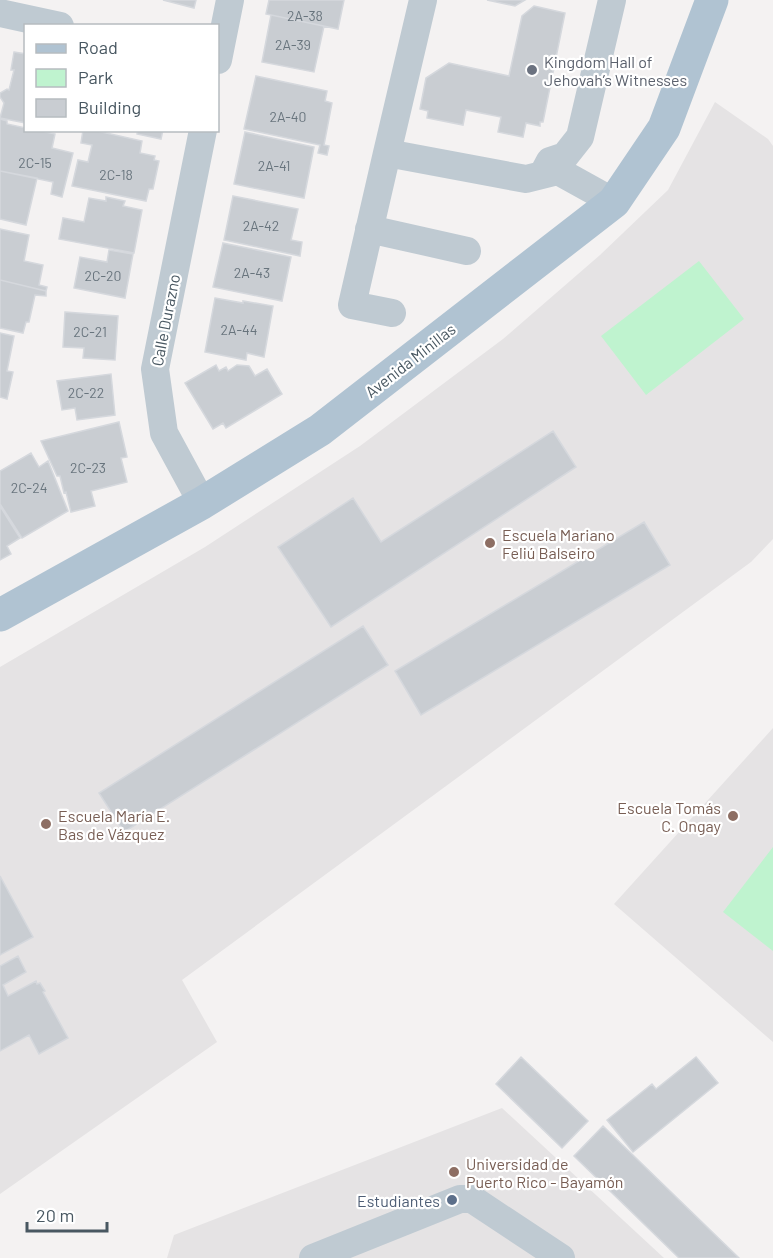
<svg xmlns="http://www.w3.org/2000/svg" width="773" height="1258" font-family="Barlow,sans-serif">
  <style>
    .education { fill: #e5e3e4 }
    .green { fill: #bff3cf }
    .building { fill: #c9cdd2; stroke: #d5d8dd; stroke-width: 1.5 }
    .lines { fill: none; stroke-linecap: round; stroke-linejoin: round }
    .minor { stroke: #bfcad2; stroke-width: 28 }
    .major { stroke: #b0c3d2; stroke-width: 33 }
    .worship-dot { fill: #6b7280; stroke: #fff; stroke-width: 2 }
    .education-dot { fill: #8d6e63; stroke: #fff; stroke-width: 2 }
    .service-dot { fill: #5c6f8a; stroke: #fff; stroke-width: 2 }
    .labels { text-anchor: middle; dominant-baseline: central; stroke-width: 4.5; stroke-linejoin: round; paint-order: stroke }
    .number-label { font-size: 14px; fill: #68747d }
    .worship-label { font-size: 16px; fill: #5b616d; stroke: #fff; text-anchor: start }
    .street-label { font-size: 16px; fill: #485761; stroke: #fff }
    .education-label { font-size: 16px; fill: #785e54; stroke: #fff; text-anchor: start }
    .service-label { font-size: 16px; fill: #4e5e75; stroke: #fff; text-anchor: end }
  </style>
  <rect width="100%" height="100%" fill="#f4f2f2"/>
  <path class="education" d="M715 102 768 139 773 146V539L751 562 182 980 217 1042 0 1194V667L205 547 360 446 503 339 600 255 668 190Z
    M773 728V1042L614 904Z
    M502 1108 664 1258H167L174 1235Z"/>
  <path class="green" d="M699 261 744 319 646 395 601 336Z
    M773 847V951L723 912Z"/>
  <path class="building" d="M163 0H196L194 8Z
    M269 0H344L338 29 266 14Z
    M487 0H525L515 6Z
    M534 6 565 13 543 122H540V126L526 123 523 137 498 132 501 117 466 110 463 125 427 118 428 111 420 109 426 78 449 63 509 76 522 16Z
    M271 15 324 26 314 72 262 62Z
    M14 52 26 54V123L0 118 4 103 0 97V93L7 89 9 90 14 70H11Z
    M256 76 327 91 325 101 332 103 324 145 329 146 327 155 318 153 320 145 244 129Z
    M0 119 7 121V124L26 128V130H37L55 134 52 148 73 153 62 197 51 194 53 182 0 171Z
    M83 130H93L142 141 140 153 155 156 154 160 159 161 153 189H149L146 201 72 186 78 160 88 162 92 145 81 143Z
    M138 130H163L161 139 137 134Z
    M245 132 314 147 304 198 234 184Z
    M0 171 37 178 26 225 0 219Z
    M233 196 298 209 291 240 302 242 300 256 224 240Z
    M106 197 125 201 123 206 142 210 134 253 59 239 63 218 84 222 89 198 106 201Z
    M0 229 29 235 24 261 43 265 39 285 47 287 46 291 0 280Z
    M223 243 291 257 282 301 213 287Z
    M109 250 133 254 125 298 74 288 80 257 107 262Z
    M0 280 46 291V296L35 295 29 322H26L23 333 0 328Z
    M215 298 243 303V301L273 306 264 357 247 353 246 360 205 352Z
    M65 312 118 316 115 360 83 358 84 348 63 347Z
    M0 333 14 336 7 371 13 372 7 399 0 397Z
    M216 365 219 371 226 367 228 371 237 365 249 366 255 376 267 369 282 394 226 428 223 423 213 429 185 383Z
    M111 374 115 415 77 420 75 408 62 410 57 381Z
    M119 422 127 457 121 458 127 482 91 491 95 506 71 512 66 492 64 493 60 476H57L41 441Z
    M553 431 576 467 331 627 278 547 353 498 381 542Z
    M31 453 39 467 48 461 68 511 22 538 0 504V471Z
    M0 506 20 538 7 546 11 554 0 560Z
    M644 522 670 565 421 715 395 671Z
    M363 626 388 665 124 832 99 793Z
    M0 876 33 937 0 955Z
    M18 956 26 972 3 985 8 996 36 981 37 984 40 983 45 991 43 992 68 1038 39 1054 29 1035 0 1051V966Z
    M521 1057 588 1121 562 1148 496 1084Z
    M696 1057 718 1083 633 1152 607 1120 652 1084 656 1089Z
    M603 1126 739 1258H679L574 1156Z"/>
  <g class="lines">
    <path class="minor" d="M423 0 387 153 526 179 558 171 614 202
      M0 13 60 26
      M218 60 230 0
      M387 153 352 305 392 313
      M543 174 550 161 565 156 580 137 612 0
      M369 229 467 251
      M202 503 164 433 155 369 203 130
      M313 1258 460 1199H472L561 1258"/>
    <path class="major" d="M0 615 202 503 320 430 614 202 664 128 712 0"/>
  </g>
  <circle class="worship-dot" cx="532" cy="70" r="6"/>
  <g class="education-dot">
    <circle cx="490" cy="543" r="6"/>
    <circle cx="733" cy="816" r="6"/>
    <circle cx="46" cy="824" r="6"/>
    <circle cx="454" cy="1172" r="6"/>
  </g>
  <circle class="service-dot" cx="452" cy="1200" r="6"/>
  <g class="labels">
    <g class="number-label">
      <text x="305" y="15">2A-38</text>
      <text x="293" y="44">2A-39</text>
      <text x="288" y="116">2A-40</text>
      <text x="35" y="162">2C-15</text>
      <text x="274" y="165">2A-41</text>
      <text x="116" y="174">2C-18</text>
      <text x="261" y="225">2A-42</text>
      <text x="252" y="272">2A-43</text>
      <text x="103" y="275">2C-20</text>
      <text x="239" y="329">2A-44</text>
      <text x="90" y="331">2C-21</text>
      <text x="86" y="392">2C-22</text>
      <text x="88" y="467">2C-23</text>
      <text x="29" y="487">2C-24</text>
    </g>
    <g class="worship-label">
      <text x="544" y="61">Kingdom Hall of<tspan x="544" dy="18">Jehovah’s Witnesses</tspan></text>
    </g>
    <g class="street-label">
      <text transform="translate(165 320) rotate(-79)">Calle Durazno</text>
      <text transform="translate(410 360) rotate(-38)">Avenida Minillas</text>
    </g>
    <g class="education-label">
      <text x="502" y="534">Escuela Mariano<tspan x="502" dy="18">Feliú Balseiro</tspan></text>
      <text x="721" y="807" text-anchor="end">Escuela Tomás<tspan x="721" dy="18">C. Ongay</tspan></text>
      <text x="58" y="815">Escuela María E.<tspan x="58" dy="18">Bas de Vázquez</tspan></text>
      <text x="466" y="1163">Universidad de<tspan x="466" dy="18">Puerto Rico - Bayamón</tspan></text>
    </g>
    <g class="service-label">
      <text x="440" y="1200">Estudiantes</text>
    </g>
  </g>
  <rect x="24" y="24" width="195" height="108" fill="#ffffff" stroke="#b6bcc0" stroke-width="1.5"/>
  <rect x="36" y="44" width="30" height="9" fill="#b0c3d2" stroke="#b6bcc0" stroke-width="1.5"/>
  <text x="78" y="54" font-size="18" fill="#485761">Road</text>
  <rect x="36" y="69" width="30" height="18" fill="#bff3cf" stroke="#b6bcc0" stroke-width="1.5"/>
  <text x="78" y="84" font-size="18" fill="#485761">Park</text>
  <rect x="36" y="99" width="30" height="18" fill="#c9cdd2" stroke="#b6bcc0" stroke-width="1.5"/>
  <text x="78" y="114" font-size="18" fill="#485761">Building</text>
  <path d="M27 1222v9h80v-9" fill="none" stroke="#485761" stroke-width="3"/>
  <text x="36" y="1222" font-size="18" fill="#485761" stroke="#ffffff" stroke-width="4.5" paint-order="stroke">20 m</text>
</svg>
